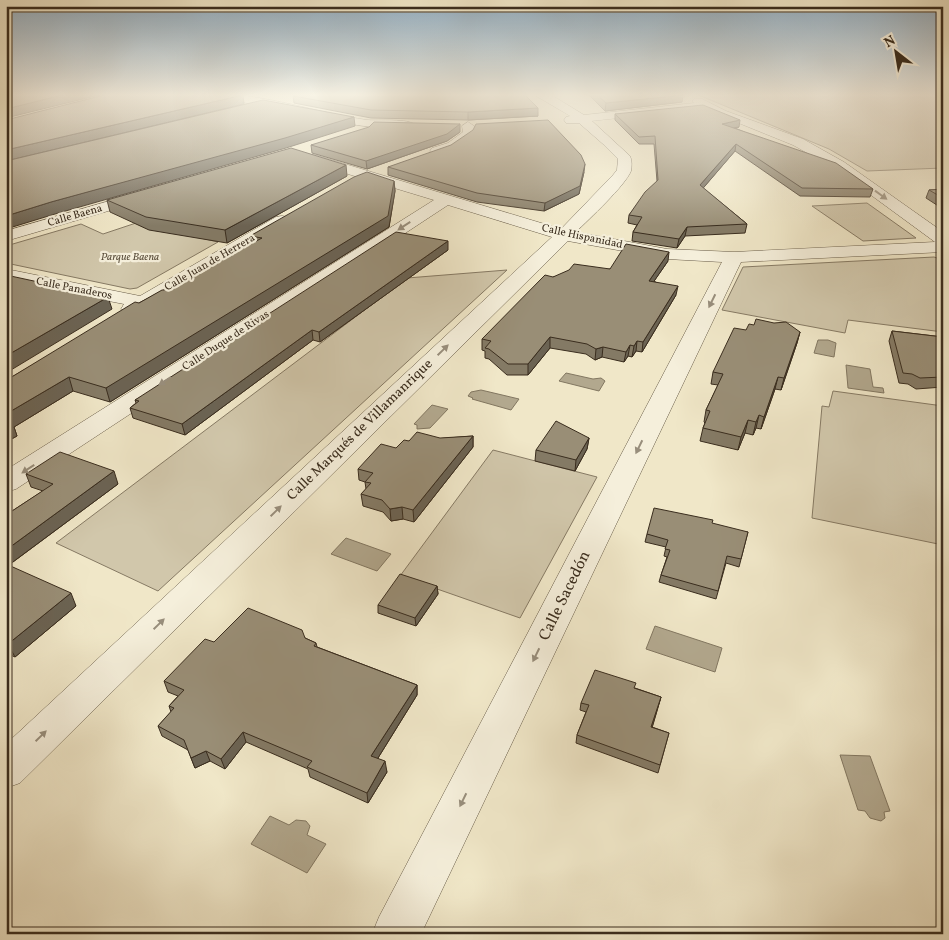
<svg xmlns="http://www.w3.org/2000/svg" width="949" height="940" font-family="Vollkorn,serif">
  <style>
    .green { fill: #d1c7ab; stroke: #867a64 }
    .water { fill: #b2a88e; stroke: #827761 }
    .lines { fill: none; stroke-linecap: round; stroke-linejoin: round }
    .minor-casing { stroke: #685c48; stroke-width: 1 }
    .minor { fill: #f5efdb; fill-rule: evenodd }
    .wall { fill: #847a65; stroke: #3a2d1e }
    .shaded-wall { fill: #6b6353; stroke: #3a2d1e }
    .building { fill: #998e76; stroke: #3a2d1e }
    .oneway { fill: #988e7c }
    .labels { text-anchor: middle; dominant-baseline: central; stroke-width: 4.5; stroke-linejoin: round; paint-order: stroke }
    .far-street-label { font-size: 11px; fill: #3a2d1e; stroke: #f5efdb }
    .far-park-label { font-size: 11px; font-style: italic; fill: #584c3a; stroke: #f5efdb }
    .street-label { font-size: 14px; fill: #3a2d1e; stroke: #f5efdb }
    .near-street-label { font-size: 16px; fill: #3a2d1e; stroke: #f5efdb }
  </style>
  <rect width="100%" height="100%" fill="#f0e7c8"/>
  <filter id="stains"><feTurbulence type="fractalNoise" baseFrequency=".004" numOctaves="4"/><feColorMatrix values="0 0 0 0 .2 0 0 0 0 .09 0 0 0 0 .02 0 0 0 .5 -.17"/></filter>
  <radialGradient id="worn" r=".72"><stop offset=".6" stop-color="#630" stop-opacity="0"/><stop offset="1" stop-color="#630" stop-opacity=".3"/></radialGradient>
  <path class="green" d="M696 94H943V168L867 171 829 149Z
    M867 203 916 238 863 241 812 206Z
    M136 223 218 242 137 288 130 289 6 263V246L81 224 103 234Z
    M934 257 943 260V332L848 320 845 333 722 310 743 267Z
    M507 270 158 591 56 543 407 278Z
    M833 391 943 406V545L812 518 822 406 829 407Z
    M493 450 597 477 520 618 400 576Z"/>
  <path class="water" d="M818 340H828L836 343 834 357 814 353Z
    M846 365 870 369 873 387 883 388 884 393 848 388Z
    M566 373 593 379 601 378 605 381 599 391 559 381Z
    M481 390 519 399 511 410 472 399 473 398 468 396 471 392Z
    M432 405 448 409 430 428 417 429V425L414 424Z
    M346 538 391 554 377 571 331 554Z
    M655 626 722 648 715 672 646 649Z
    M840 755 870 756 890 811 884 812 885 818 881 821 870 818 865 811 858 810Z
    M270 816 289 825 296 820 306 821 310 826 307 835 326 844 307 873 251 844Z"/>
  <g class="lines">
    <defs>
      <path id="minor" d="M216 94C266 94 317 113 367 120 378 121 409 118 415 125 401 141 248 103 221 97Z
        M533 94H548L553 96 584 115 694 103 692 101 694 99H702L726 111 803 139 844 162 943 232V252L741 262 421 934H372L379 917 722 262 667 259 568 241 20 783 6 788V744L552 237 448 205 16 489 6 492V470L434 200 305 161 303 158 305 155H315L561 229 613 175 617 170 618 159 603 144 579 123H566L564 120 566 117 570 116ZM704 109 793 145 834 168 935 242 734 252 667 249 576 232C589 219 625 186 631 171 632 166 632 160 630 156L592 121Z
        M468 122 474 126 475 133 473 136C462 145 448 158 432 154L430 151 432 148 448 143 463 132 462 126Z
        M144 191 149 193 152 196 149 199 6 241V231Z
        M282 216 288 217 290 221 288 225 138 313 131 315 124 313 121 309 124 304 6 281V269L140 296 276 217Z"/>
    </defs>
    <use href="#minor" class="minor-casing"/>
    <use href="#minor" class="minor"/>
  </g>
  <path class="wall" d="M588 94H681L682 102 605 111Z
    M293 96 538 116 468 120 371 118 294 103Z
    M615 114 739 127 735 128 873 189 870 197 800 196 735 151 703 188 747 224 745 233 685 236 677 248 632 241 633 232 637 225 628 223 629 215 657 181 654 144H639L615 120Z
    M460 132 447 141 367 169 312 153 311 145Z
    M388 167 584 172 579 194 544 211 477 202 388 175Z
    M347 176 227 243 149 230 110 212 107 200Z
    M394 181 395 191 389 227 110 402 73 391 14 427 17 436 6 442 10 378 139 303 251 244 250 236Z
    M943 189V209L926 198 929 190Z
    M448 250 320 342 313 340 185 435 133 418 130 408 136 403 135 400Z
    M668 261 654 281 676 295 642 352 636 351 632 357 628 356 624 362 602 357 595 360 586 354 550 348 528 375H507L489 359 485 358V351L482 350V339L553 277Z
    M746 330 800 332 797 343 781 390 775 389 761 429 756 428 753 435 745 433 738 450 700 441 703 428 705 423 704 422 706 410 718 385 711 384 713 372Z
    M892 331 943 337V387L916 389 908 384 899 383 889 341Z
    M473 436V447L414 522 403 519 391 521 383 512 363 506 361 494 366 489 365 482 359 480 358 469 409 441Z
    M589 438 587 449 575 471 535 461 536 450Z
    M26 474 118 484 9 565 76 606 15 657 6 653V515L43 491 31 487Z
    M748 532 739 567 726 563 716 599 659 582 661 575 667 557 664 556 666 547 645 542 647 534Z
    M437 586 438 594 416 626 378 613V605Z
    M305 638 316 643 317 647 417 685V695L378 758 387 772 368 803 310 777 308 769 246 742 225 769 210 761 195 768 188 750 162 736 158 726 171 712 169 706 178 696 168 692 164 681Z
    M635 688 661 697 652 727 669 733 658 773 576 743 577 735 586 712 580 710 581 703Z"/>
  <path class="shaded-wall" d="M66 94H103L6 118V109Z
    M243 95 244 104 6 161V150Z
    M683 95 682 102 605 111 606 103Z
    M538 108V116L468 120V112Z
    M354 117 355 126 286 148 55 214 6 229V216L51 202Z
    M740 120 739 127 721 130 722 124Z
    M460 124V132L447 141 367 169 366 161Z
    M736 144 735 151 699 193 700 185Z
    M585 164 584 172 579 194 544 211 545 203Z
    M346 165 347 176 227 243 225 230Z
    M394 181 395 191 389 227 110 402 106 388Z
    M687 227 685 236 677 248 679 239Z
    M448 241V250L320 342 319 332Z
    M669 252 668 261 648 290 649 281Z
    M678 286 676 295 642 352 643 342Z
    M108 297 112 309 6 373V356Z
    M312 330 313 340 185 435 182 424Z
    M800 332 797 343 781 390 784 378Z
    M550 337V348L528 375V364Z
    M637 341 636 351 632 357 634 346Z
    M630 345 628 356 624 362 626 352Z
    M603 347 602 357 595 360 596 349Z
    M69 377 73 391 14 427 17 436 6 442V414Z
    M778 377 775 389 761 429 764 417Z
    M759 415 756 428 753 435 756 422Z
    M748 420 745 433 738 450 741 437Z
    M473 436V447L414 522 413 510Z
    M589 438 587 449 575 471 576 460Z
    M114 471 118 484 6 567V550Z
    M402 507 403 519 391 521 390 509Z
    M437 586 438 594 416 626 415 618Z
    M71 593 76 606 15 657 8 644Z
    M417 685V695L373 766 371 756Z
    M661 697 659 704 650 735 651 727Z
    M243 732 246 742 225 769 221 759Z
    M206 751 210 761 195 768 191 758Z
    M385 761 387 772 368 803 367 793Z"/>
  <path class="building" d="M6 94H66L6 109Z
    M108 94H235L243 95 6 150V120Z
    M299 94H524L538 108 468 112 371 110 293 96Z
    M596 94H681L683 95 606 103Z
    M263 100 354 117 285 138 51 202 6 216V161Z
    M703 105 740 120 722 124 836 163 873 189 802 188 736 144 700 185 747 224 687 227 679 239 633 232 642 217 629 215 645 192 658 180 655 136 639 137 615 114Z
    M548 120 581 155 585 164 580 186 545 203 477 193 388 167 451 145 473 130 476 124Z
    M374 122 460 124 447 134 366 161 311 145 369 127Z
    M291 148 346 165 225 230 146 217 107 200Z
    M367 172 394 181 388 216 106 388 69 377 6 414V379L10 378 135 302 139 303 162 290H164L262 238 250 236 354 177Z
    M943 189V198L929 190Z
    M396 232 448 241 319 332 312 330 182 424 130 408 139 401 135 400Z
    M626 244 669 252 649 281 678 286 643 342 637 341 634 346 630 345 626 352 603 347 596 349 587 344 550 337 528 364H508L489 349 485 348 491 341 482 339 545 275 553 277 569 270 574 264 610 269Z
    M6 275 108 297 6 356Z
    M756 319 774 323 786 322 800 332 784 378 778 377 764 417 759 415 756 422 748 420 741 437 703 428 710 411 706 410 723 374 713 372 734 328 746 330 749 324 754 325Z
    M892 331 943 337V377L920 378 912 374 903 373Z
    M6 420 11 421 6 424Z
    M556 421 589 438 576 460 536 450Z
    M417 432 440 438 473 436 413 510 402 507 390 509 382 500 361 494 371 483 365 482 373 473 358 469 381 444 396 448 404 440 409 441Z
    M60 452 114 471 6 550V515L53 484 26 474Z
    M654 508 713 520 712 523 748 532 741 559 727 556 718 591 661 575 670 550 665 549 668 540 647 534Z
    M6 564 71 593 8 644 6 643Z
    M400 574 437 586 415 618 378 605Z
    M248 608 302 630 305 638 316 643 314 646 417 685 371 756 385 761 367 793 307 767 312 761 243 732 221 759 206 751 191 758 184 740 158 726 174 708 169 706 184 690 164 681 205 639 214 642Z
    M595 670 636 683 634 688 661 697 651 727 669 733 660 765 577 735 589 705 581 703Z"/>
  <defs><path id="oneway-solid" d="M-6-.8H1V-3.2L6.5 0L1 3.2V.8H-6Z" transform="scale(1.25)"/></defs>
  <g class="oneway">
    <use href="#oneway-solid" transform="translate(881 195) rotate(36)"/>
    <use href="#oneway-solid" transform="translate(404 226) rotate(147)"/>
    <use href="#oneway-solid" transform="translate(712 301) rotate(116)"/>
    <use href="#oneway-solid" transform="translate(443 350) rotate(-44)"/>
    <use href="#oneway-solid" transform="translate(165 381) rotate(147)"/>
    <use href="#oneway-solid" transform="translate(639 447) rotate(116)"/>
    <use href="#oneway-solid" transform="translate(28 469) rotate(147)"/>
    <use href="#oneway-solid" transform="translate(276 511) rotate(-44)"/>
    <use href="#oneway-solid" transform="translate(159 624) rotate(-44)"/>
    <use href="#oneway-solid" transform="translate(536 655) rotate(116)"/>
    <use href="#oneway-solid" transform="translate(41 736) rotate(-44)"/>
    <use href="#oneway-solid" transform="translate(463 800) rotate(116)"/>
  </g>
  <linearGradient id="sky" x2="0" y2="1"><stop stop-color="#92afc4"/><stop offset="0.42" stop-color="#f8f4e6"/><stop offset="1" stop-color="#f8f4e6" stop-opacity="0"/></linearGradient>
  <rect width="949" height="226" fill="url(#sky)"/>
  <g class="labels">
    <g class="far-street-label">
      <text transform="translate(75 216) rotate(-16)">Calle Baena</text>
      <text transform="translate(582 237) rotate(12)">Calle Hispanidad</text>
      <text transform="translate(210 263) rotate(-30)">Calle Juan de Herrera</text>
      <text transform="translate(74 289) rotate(11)">Calle Panaderos</text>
      <text transform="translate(226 341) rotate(-33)">Calle Duque de Rivas</text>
    </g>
    <g class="far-park-label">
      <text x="130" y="257">Parque Baena</text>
    </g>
    <g class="street-label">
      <text transform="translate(360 430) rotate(-44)">Calle Marqués de Villamanrique</text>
    </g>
    <g class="near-street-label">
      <text transform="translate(565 596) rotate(-64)">Calle Sacedón</text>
    </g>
  </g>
  <rect width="949" height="940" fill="none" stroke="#f0e7c8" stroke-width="25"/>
  <rect x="8" y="8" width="934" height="925" fill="none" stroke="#3a2d1e" stroke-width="2.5"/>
  <rect x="12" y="12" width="924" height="915" fill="none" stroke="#3a2d1e"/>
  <g transform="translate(896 52) rotate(329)" stroke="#f5efdb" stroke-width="4" paint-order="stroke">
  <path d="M0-4L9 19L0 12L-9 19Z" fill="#3a2d1e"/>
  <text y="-8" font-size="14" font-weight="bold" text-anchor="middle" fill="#3a2d1e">N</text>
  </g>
  <rect width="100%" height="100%" filter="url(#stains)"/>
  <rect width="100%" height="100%" fill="url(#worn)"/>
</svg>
